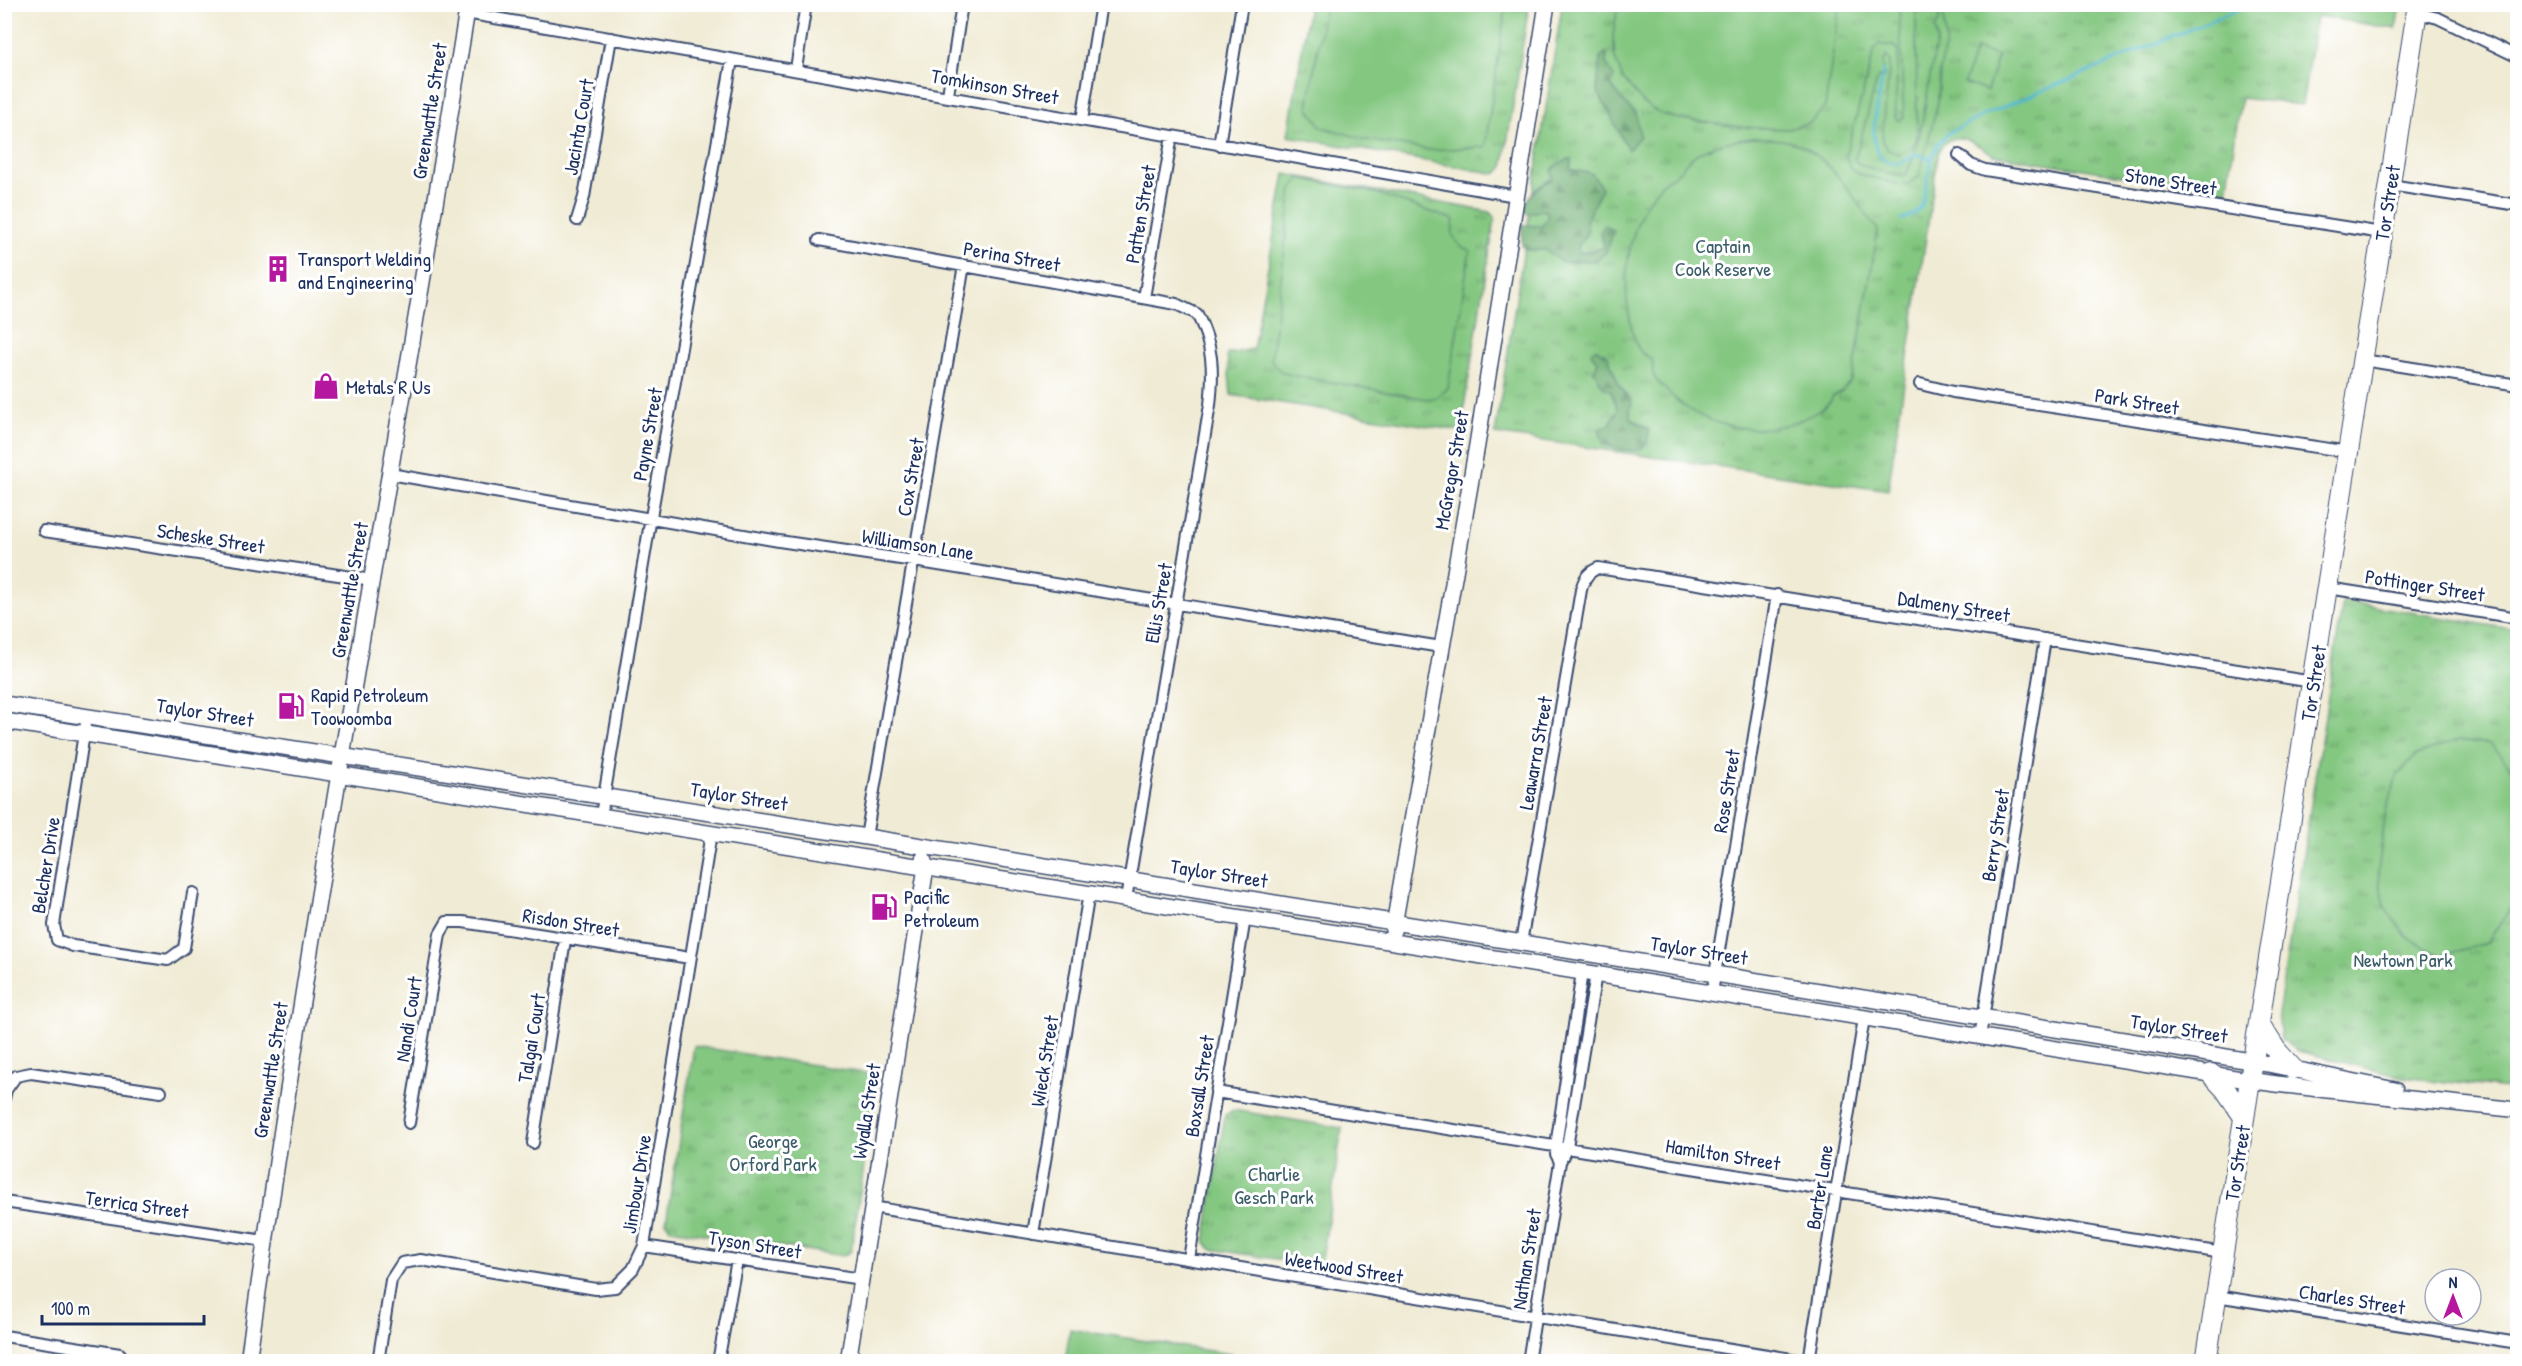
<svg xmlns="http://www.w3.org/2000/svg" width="2522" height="1366" font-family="'Patrick Hand',sans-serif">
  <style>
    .grass { fill: url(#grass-tufts); stroke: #4f7b6f; stroke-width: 1.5 }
    .forest { fill: url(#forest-firs); stroke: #426e66; stroke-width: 1.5 }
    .pitch { fill: #83c780; stroke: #4f7b6f; stroke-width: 1.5 }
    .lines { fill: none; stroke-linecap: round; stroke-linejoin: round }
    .stream { stroke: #4fb8cd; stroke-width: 3 }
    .street-casing { stroke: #3b4b70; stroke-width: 14 }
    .secondary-casing { stroke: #3b4b70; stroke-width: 18 }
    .highway-casing { stroke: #3b4b70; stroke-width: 22 }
    .street { stroke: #fff; stroke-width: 10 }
    .secondary { stroke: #fff; stroke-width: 15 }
    .highway { stroke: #fff; stroke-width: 20 }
    .labels { text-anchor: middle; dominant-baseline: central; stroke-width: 6; stroke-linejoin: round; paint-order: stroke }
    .street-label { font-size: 20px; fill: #1b2f5e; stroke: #fff }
    .park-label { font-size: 20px; fill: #3a5d68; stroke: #fff }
    .poi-label { font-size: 20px; fill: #1b2f5e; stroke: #fff; text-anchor: start }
  </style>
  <defs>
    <pattern id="grass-tufts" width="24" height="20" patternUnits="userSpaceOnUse" patternTransform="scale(1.5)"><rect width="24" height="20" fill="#83c780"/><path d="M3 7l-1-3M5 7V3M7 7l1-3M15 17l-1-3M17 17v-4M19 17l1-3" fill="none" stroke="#6aa26c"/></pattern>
    <pattern id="forest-firs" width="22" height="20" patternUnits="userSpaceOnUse" patternTransform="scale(1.5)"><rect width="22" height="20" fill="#6aac6e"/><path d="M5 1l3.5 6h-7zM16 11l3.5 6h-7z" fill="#568c5e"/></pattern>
  </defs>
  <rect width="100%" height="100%" fill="#fff"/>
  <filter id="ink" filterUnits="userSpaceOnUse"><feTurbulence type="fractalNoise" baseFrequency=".0167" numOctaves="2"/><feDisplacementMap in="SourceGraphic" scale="12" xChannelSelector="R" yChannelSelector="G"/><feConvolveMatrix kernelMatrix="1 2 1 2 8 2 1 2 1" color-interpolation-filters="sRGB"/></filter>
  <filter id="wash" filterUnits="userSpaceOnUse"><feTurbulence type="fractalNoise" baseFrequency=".008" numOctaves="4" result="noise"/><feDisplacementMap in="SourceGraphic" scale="24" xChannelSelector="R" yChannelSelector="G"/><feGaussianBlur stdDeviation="1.35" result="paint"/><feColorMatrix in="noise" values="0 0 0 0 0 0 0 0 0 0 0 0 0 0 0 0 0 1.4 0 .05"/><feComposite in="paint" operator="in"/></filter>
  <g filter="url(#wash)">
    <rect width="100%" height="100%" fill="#f0ebd4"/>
    <path class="grass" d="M1309 5H1529L1503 168 1496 174 1288 136Z
      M1562 5H2400L2396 29 2316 16 2302 105 2241 98 2227 192 1994 155C1976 145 1955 125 1939 150L1888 491 1495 434Z
      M1285 174 1490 212 1495 219 1460 431 1231 395 1227 354 1253 349Z
      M2343 601 2517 630V1090L2402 1077 2298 1051 2281 1039 2278 1014Z
      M694 1046 878 1075 851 1251 843 1256 671 1229 666 1222Z
      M1233 1110 1342 1128 1321 1266 1211 1249 1205 1241 1225 1115Z"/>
    <path class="forest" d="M1606 53 1607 54 1606 63 1614 77 1610 84 1625 104 1636 113 1640 136 1628 150 1597 90 1600 58Z
      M1568 159H1572L1570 169 1592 174 1602 188 1586 221 1588 231 1578 247 1579 253 1603 248 1604 244 1600 233 1604 225 1614 231 1606 252 1596 261 1562 262 1545 250H1527L1522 246V225L1542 226 1547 219V212L1543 210 1527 214 1524 211C1524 197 1541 184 1552 179V170L1556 165Z
      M1595 348 1608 356 1619 385 1632 402 1630 411 1632 419 1649 429C1649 461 1623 449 1604 445L1599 429 1609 425 1618 410 1611 391 1603 387 1594 371 1598 361 1592 355 1591 351Z"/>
    <path class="pitch" d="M1325 5H1506L1485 147 1430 150 1367 140 1322 127 1308 107Z
      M1618 5H1840L1825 107 1810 123 1788 129 1741 127 1680 119 1661 114 1644 104 1623 79 1615 58 1613 36Z
      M1899 5H1916L1917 139 1912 148 1898 154 1888 150 1882 141 1890 60 1886 56 1883 63 1884 78 1878 77 1855 159 1857 163C1870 168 1893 177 1906 175 1926 130 1926 87 1937 40L1935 27 1939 22 1938 5H1942L1946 41 1940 71 1938 102 1919 177 1908 184 1900 185 1860 174 1849 167 1846 154 1875 49 1879 44 1894 46 1898 52 1895 117 1899 121 1904 117Z
      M1976 49 1998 56 1987 91 1964 83Z
      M1754 138C1770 139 1790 139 1804 147 1834 163 1858 204 1878 230L1854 371 1850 382 1841 392 1833 396C1829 407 1815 413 1805 418 1761 438 1706 429 1671 395 1666 390 1655 381 1653 374 1652 369 1654 365 1652 360 1649 357 1644 355 1641 352 1633 343 1630 320 1628 308 1622 265 1632 211 1666 180 1669 177 1674 176 1678 173 1682 170 1683 166 1686 163 1702 145 1733 140 1754 138Z
      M1300 178 1376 193 1454 220C1450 235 1455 246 1470 250L1448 388 1438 397 1427 399 1291 375C1281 373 1275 368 1271 360L1292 189Z
      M2458 740 2491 744 2517 776V899L2487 943 2440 956 2408 938 2384 907 2378 873 2386 810 2397 776 2416 755Z
      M1070 1329 1274 1361H1065Z"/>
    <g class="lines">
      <path class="stream" d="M1883 70C1882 93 1861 147 1886 161 1898 167 1906 161 1915 154L1931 159
        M1902 220 1916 213 1922 206 1932 157 1937 145 1947 134 1984 115 2251 4"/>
    </g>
  </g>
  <g filter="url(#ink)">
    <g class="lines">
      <defs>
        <path id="street" d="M466 13 1516 196
          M2417 13 2438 18 2518 57
          M796 69 806 4
          M948 95 962 4
          M1082 120 1101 4
          M1219 145 1242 4
          M1959 155 1971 165 1985 170 2382 233
          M2390 185 2518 205
          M577 220 584 197 611 38
          M819 240 1176 304 1197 314C1213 345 1214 370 1210 405L1126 899
          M1144 298 1172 136
          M2363 360 2518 385
          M1920 384 1953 392 2349 452
          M390 474 779 541 914 561 1441 647
          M44 531 372 580
          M2328 588 2518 618
          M85 727 54 925 57 940 73 946 168 960 184 948 193 893
          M601 815 651 517 732 60
          M866 837 964 265
          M1521 943 1581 590C1584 579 1587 573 1598 568L2313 682
          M1712 993 1777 595
          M1980 1037 2045 639
          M1216 1092 2223 1253
          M4 1099 6 1090 16 1076 31 1073 161 1092
          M409 1123 440 934 447 922H463L690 958
          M533 1143 565 940
          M1560 1162 1556 1154V1146L1582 972
          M4 1202 265 1241
          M872 1207 1810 1362
          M1033 1234 1089 893
          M644 1246 861 1279
          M1189 1259 1245 918
          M2216 1296 2518 1343
          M4 1336 120 1354
          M1809 1361 1864 1018
          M378 1362 391 1280 402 1263 421 1260 596 1289 615 1287 633 1269 644 1246 711 833
          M718 1362 737 1260
          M1528 1362 1560 1162 1567 1147 1596 974"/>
        <path id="secondary" d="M4 704 866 837 2130 1041 2268 1064 2395 1090
          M4 721 1582 972 2235 1078C2329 1093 2423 1099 2518 1110
          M1393 931 1477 445 1547 4
          M248 1362C311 908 395 457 468 4
          M848 1362 926 867 923 859"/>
        <path id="highway" d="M2260 1025 2276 1050 2293 1069
          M2211 1074 2225 1089 2244 1117
          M2206 1362 2418 4"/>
      </defs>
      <use href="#street" class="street-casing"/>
      <use href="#secondary" class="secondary-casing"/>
      <use href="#highway" class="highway-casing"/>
      <use href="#street" class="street"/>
      <use href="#secondary" class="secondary"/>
      <use href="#highway" class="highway"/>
    </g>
  </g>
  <defs>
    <symbol id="building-bare" viewBox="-9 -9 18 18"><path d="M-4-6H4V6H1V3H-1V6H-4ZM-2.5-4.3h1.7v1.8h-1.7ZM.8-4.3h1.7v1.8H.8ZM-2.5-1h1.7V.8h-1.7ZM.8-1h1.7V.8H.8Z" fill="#b5179e" stroke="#fff" stroke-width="2.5" paint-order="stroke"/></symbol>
    <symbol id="shop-bare" viewBox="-9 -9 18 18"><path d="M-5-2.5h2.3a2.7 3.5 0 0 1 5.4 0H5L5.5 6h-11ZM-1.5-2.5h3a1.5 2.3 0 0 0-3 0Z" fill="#b5179e" stroke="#fff" stroke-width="2.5" paint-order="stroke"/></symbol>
    <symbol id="fuel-bare" viewBox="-9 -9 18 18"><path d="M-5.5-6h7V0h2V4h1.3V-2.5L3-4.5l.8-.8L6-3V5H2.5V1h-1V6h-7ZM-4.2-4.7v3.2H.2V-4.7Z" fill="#b5179e" stroke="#fff" stroke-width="2.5" paint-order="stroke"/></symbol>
  </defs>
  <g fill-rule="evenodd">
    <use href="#building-bare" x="259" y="250" width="38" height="38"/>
    <use href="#shop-bare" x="307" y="367" width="38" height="38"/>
    <use href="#fuel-bare" x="272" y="687" width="38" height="38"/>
    <use href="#fuel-bare" x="865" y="888" width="38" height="38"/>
  </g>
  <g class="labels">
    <g class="street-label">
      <text transform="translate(995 86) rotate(10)">Tomkinson Street</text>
      <text transform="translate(429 111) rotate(-81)">Greenwattle Street</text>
      <text transform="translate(578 127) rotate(-80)">Jacinta Court</text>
      <text transform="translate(2171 181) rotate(9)">Stone Street</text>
      <text transform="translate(2387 203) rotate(-81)">Tor Street</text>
      <text transform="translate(1140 214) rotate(-80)">Patten Street</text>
      <text transform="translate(1012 256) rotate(10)">Perina Street</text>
      <text transform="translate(2137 401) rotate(9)">Park Street</text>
      <text transform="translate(647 434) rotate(-80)">Payne Street</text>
      <text transform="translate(1451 470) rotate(-80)">McGregor Street</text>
      <text transform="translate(910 477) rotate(-80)">Cox Street</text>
      <text transform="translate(211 538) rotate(9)">Scheske Street</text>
      <text transform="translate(918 544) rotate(9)">Williamson Lane</text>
      <text transform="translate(2425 585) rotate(9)">Pottinger Street</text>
      <text transform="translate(349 590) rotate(-80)">Greenwattle Street</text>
      <text transform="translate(1158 603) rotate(-80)">Ellis Street</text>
      <text transform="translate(1954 606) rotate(9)">Dalmeny Street</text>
      <text transform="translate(2313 683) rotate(-81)">Tor Street</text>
      <text transform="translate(205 712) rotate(9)">Taylor Street</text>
      <text transform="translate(1535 753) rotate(-80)">Leawarra Street</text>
      <text transform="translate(1726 791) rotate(-81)">Rose Street</text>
      <text transform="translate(739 796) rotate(9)">Taylor Street</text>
      <text transform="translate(1995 835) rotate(-81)">Berry Street</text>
      <text transform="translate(45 865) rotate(-81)">Belcher Drive</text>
      <text transform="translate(1219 873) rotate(9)">Taylor Street</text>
      <text transform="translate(571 922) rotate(9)">Risdon Street</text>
      <text transform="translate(1699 950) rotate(9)">Taylor Street</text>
      <text transform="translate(408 1019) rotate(-81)">Nandi Court</text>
      <text transform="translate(2179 1028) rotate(9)">Taylor Street</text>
      <text transform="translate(531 1038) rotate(-81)">Talgai Court</text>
      <text transform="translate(1044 1061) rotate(-81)">Wieck Street</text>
      <text transform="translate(270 1070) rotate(-81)">Greenwattle Street</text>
      <text transform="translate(1199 1086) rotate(-81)">Boxsall Street</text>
      <text transform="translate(866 1111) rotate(-81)">Wyalla Street</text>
      <text transform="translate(1723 1154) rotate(9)">Hamilton Street</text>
      <text transform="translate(2237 1163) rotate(-81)">Tor Street</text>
      <text transform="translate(636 1184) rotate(-81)">Jimbour Drive</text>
      <text transform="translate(1819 1187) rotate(-81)">Barter Lane</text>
      <text transform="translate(137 1204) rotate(8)">Terrica Street</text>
      <text transform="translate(755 1244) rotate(9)">Tyson Street</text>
      <text transform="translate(1526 1259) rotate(-81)">Nathan Street</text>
      <text transform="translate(1344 1267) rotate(9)">Weetwood Street</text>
      <text transform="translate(2352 1299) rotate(9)">Charles Street</text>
    </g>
    <g class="park-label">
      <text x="1723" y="245">Captain<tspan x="1723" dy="23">Cook Reserve</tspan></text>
      <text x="2403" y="959">Newtown Park</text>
      <text x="773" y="1140">George<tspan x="773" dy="23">Orford Park</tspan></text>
      <text x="1274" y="1173">Charlie<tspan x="1274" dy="23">Gesch Park</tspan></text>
    </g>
    <g class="poi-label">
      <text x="298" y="258">Transport Welding<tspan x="298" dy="23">and Engineering</tspan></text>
      <text x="346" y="386">Metals R Us</text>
      <text x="311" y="694">Rapid Petroleum<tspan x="311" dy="23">Toowoomba</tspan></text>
      <text x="904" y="896">Pacific<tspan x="904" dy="23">Petroleum</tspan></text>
    </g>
  </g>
  <rect width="2522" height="1366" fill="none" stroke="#fff" stroke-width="24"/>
  <g transform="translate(2453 1297)"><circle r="28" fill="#ffffff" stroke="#a4acbf" stroke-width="1.5"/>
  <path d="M0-4.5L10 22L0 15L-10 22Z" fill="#b5179e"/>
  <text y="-9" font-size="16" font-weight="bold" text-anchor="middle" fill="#1b2f5e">N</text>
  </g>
  <path d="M42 1315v9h162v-9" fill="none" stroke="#1b2f5e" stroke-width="3"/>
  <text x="51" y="1315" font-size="18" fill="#1b2f5e" stroke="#ffffff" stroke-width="4.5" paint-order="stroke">100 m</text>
</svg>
